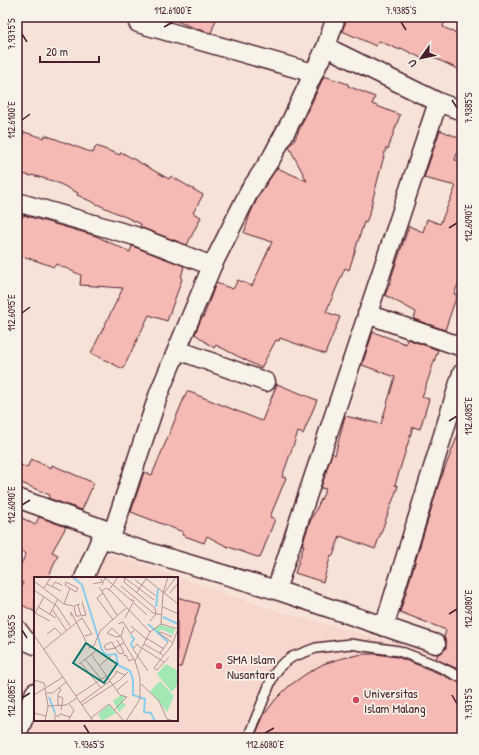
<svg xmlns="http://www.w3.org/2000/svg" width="479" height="755" font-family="'Patrick Hand',sans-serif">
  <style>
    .built { fill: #f7d6cd }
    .building { fill: #f6bab4; stroke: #4a1f2b }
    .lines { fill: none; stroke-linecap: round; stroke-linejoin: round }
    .lane-casing { stroke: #4a1f2b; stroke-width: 12 }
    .street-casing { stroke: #4a1f2b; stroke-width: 21 }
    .lane { stroke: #f7f3e8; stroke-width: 9 }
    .street { stroke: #f7f3e8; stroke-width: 18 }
    .ticks { fill: none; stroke: #4a1f2b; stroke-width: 1.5 }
    .poi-dot { fill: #d1495b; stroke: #f7f3e8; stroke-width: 1.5 }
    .labels { text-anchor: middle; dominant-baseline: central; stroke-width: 3.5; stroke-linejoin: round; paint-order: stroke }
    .poi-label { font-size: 13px; fill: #4a1f2b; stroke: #f7f3e8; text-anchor: start }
    .inset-river { fill: none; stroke: #8acceb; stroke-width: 2 }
    .inset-road { fill: none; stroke: #b29493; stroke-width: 1 }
    .view { fill: #0f766e; fill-opacity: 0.15; stroke: #0f766e; stroke-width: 2 }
    .inset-edge { fill: none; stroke: #4a1f2b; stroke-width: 2 }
    .neatline { fill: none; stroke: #4a1f2b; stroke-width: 1.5 }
    .ticks-label { font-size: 10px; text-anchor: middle; fill: #4a1f2b }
  </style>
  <rect width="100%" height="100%" fill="#f7e2d8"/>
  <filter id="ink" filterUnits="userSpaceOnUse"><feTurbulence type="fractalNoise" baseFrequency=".025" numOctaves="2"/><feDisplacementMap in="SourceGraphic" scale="8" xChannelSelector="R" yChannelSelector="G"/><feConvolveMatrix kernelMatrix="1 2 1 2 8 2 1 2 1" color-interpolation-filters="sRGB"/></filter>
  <g filter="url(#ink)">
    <path class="built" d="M100 551 280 612 438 654 462 662V738H22L35 707V720H177V578H89Z"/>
    <path class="building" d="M170 17H217L211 33 197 29 169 18Z
      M348 17H446L443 27 462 36V71L428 55 425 60 401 48 400 50 379 41 376 46 342 31Z
      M324 76 348 84V86L375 97 372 104 400 115 388 149 386 148 371 206H372L366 223 364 222 349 270 345 268 326 312 340 317 325 354 280 338 279 341 276 340 261 368 216 345 214 348 195 334 202 317 203 318 216 283 233 289 238 280 252 286 272 242 244 233 250 214 259 195 277 168 307 181 289 147 291 143 294 141Z
      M440 130 462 139 455 160 462 161V275L454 294 457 295 445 330 414 319 416 312 385 295 392 278H391L409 226 423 232 427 219 440 224 456 186 424 178Z
      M24 132 44 138 45 135 93 153 96 146 120 155 121 152 169 179 171 176 203 195 193 213 201 217 187 245 140 227 141 224 77 195 78 193 56 182 32 175V176L17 173V154Z
      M23 215 96 236 130 252 132 246 184 266 181 278 182 279 167 321 149 315 123 369 91 353 123 288 80 285 81 275 56 264 54 267 17 254V233Z
      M373 332 406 344 407 339 438 350 422 397 429 399 420 429 413 427 395 485 398 486 375 549 340 536 333 556 331 555 323 582 295 573 304 545H302L310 522 326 489 321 488 332 453 335 455 345 416 381 424 395 377 362 365Z
      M277 384 317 400 303 434 298 432 282 477 286 478 270 517 275 519 260 558 226 546 207 536 204 543 182 535 183 532 131 512 144 472 152 475 187 391 262 421Z
      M461 427H462V671L436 659 438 654 443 652 446 648V642L444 637 446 630 400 612 439 483Z
      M31 459 51 468 52 465 94 483 82 510 48 498 50 495 17 481V463L27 468Z
      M17 515 35 525 39 517 66 527 52 552 58 555 48 578H35V612L17 602V596L23 583 17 580V572L26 554 17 548Z
      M177 597 200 604 181 667H177Z
      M363 654H376L397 657 436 672 462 684V738H254L264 715 275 700 289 686 306 674 323 664 343 658Z"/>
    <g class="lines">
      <defs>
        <path id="lane" d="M248 738 273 676 281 665 292 657 316 648 350 644 399 651 438 666 462 678"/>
        <path id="street" d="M138 23 313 73
          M326 47 438 102 462 111
          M17 202 135 236 212 266
          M367 314 462 347
          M178 350 266 382
          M17 498 103 529 101 538 276 590 436 644
          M110 541 159 393 212 266 250 190 272 157 291 121 326 47 336 17
          M84 578 101 538
          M276 590 438 102
          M384 627 462 373
          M17 629 26 641 35 645
          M17 734 35 692"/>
      </defs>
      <use href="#lane" class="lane-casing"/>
      <use href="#street" class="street-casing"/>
      <use href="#lane" class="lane"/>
      <use href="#street" class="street"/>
    </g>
  </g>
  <path class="ticks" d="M401 22 406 30M164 27 173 22M22 34 27 42M452 100 457 108M22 120 30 114M449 228 457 223M22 313 30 307M449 421 457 416M22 505 30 500M449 614 457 609M22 630 27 638M452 695 457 704M22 698 30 693M84 725 89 733M265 733 274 728"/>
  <g class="poi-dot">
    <circle cx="219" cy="666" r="4"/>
    <circle cx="356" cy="700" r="4"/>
  </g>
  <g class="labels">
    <g class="poi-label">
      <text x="227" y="659">SMA Islam<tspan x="227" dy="15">Nusantara</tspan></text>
      <text x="364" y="693">Universitas<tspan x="364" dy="15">Islam Malang</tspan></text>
    </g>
  </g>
  <g transform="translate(34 577)">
    <rect width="144" height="144" fill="#f7e2d8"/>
    <path d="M126 48 141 52 139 58 127 52 125 57 122 54 121 51ZM132 87 144 94V107L138 115 123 97ZM126 104 140 119 133 135 116 114ZM86 119H92L88 125 92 128 85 135 79 124ZM75 128 82 136 68 144 64 137Z" fill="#a3e8b4"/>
    <path class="inset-river" d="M39 0 48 8 68 73 72 78 82 77 84 88 96 94 99 103V118L111 122 110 135 117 136 121 144M122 30 124 12M129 40 144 47M114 47 134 65M97 58 100 62 97 67 99 71M15 120 21 136"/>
    <path class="inset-road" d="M91 0 90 5 121 31 122 37 116 44M110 0 144 27M91 1 120 23M101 3 122 19M0 4 30 27 39 29M32 5 44 11 42 15 31 8ZM13 7 27 14M59 7 68 5 67 2M68 8 71 1 98 24M87 9 119 36 128 38M18 10 21 5 28 8M65 10 83 38M10 11 17 0M0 13 23 29 36 49M75 13 84 0M68 14 72 11 78 15 116 55M69 16 63 21 79 43M102 16 112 2M130 16 142 0M136 16 144 6M100 26 113 38M30 27 36 11M44 28 47 39 52 38 48 25M4 30 22 41M129 30 144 37M18 32 32 53M1 36 16 44M16 37 24 22M0 38 10 20M37 39V35L52 64M46 39H42L40 29 46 27M91 41 100 24 97 22M84 47 89 45 97 57 100 53M127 47 129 16 134 0M127 47 144 52M97 49 112 62M13 57 21 51 27 57M0 58 59 144M86 59 78 51 73 56 82 60H83L87 59M138 60 127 55 125 56 139 66M112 61 130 72M83 63 86 68 90 76 86 77 81 71 72 73 70 69 73 67 78 65 81 71 86 68 90 66 101 84M90 66 87 59 90 50M110 67 129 78M54 71 59 70 67 53 92 31M108 71 130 85M10 72 48 41 58 57 51 59M108 72 103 67 99 72 114 94M126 76 134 65M57 77 86 118 93 120 80 133M89 79 92 78 95 84 99 82M135 80 123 93 120 91 138 68 144 52M51 82 67 102M47 86 67 111M45 87 63 73M66 88 77 79M0 103 10 106 11 110M76 103 82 97V94L91 98M107 107 125 124 133 142 140 144M11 111 14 129 11 144M83 113 94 104M13 116H19L32 105M0 118 29 100M24 119 29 121 27 133M42 119 72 99M46 126 76 104M48 128 86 103 94 95M14 129 32 128 43 121M24 129V117L27 113 25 110M0 136 12 139M57 141 75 127 90 144M21 144V137L24 140 26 137 36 140M34 144 40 133 35 127M92 144 106 122V100L101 84 116 55 127 47"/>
    <path class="view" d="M52 66 83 87 70 106 39 86Z"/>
    <rect width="144" height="144" class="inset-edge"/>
  </g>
  <rect width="479" height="755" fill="none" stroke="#f7f3e8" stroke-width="44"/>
  <g transform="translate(421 58) rotate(237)" stroke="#f7f3e8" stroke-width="3" paint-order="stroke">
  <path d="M0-3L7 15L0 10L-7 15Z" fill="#4a1f2b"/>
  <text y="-6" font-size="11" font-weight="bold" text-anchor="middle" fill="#4a1f2b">U</text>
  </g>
  <path d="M40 56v6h59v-6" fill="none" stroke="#4a1f2b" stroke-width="2"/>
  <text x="46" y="56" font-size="12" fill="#4a1f2b" stroke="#f7f3e8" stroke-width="3" paint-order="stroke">20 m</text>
  <rect x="22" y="22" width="435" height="711" class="neatline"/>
  <g class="ticks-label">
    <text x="173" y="14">112.6100°E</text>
    <text x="401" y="14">7.9385°S</text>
    <text transform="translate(11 34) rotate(-90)" y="4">7.9375°S</text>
    <text transform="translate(468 108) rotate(-90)" y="4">7.9385°S</text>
    <text transform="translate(11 120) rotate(-90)" y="4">112.6100°E</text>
    <text transform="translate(468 223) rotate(-90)" y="4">112.6090°E</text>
    <text transform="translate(11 313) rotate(-90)" y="4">112.6095°E</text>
    <text transform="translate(468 416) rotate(-90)" y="4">112.6085°E</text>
    <text transform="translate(11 505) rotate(-90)" y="4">112.6090°E</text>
    <text transform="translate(468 609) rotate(-90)" y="4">112.6080°E</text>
    <text transform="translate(11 630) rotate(-90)" y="4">7.9365°S</text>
    <text transform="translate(11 698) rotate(-90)" y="4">112.6085°E</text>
    <text transform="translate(468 704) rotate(-90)" y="4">7.9375°S</text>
    <text x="89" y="748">7.9365°S</text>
    <text x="265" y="748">112.6080°E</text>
  </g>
</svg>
